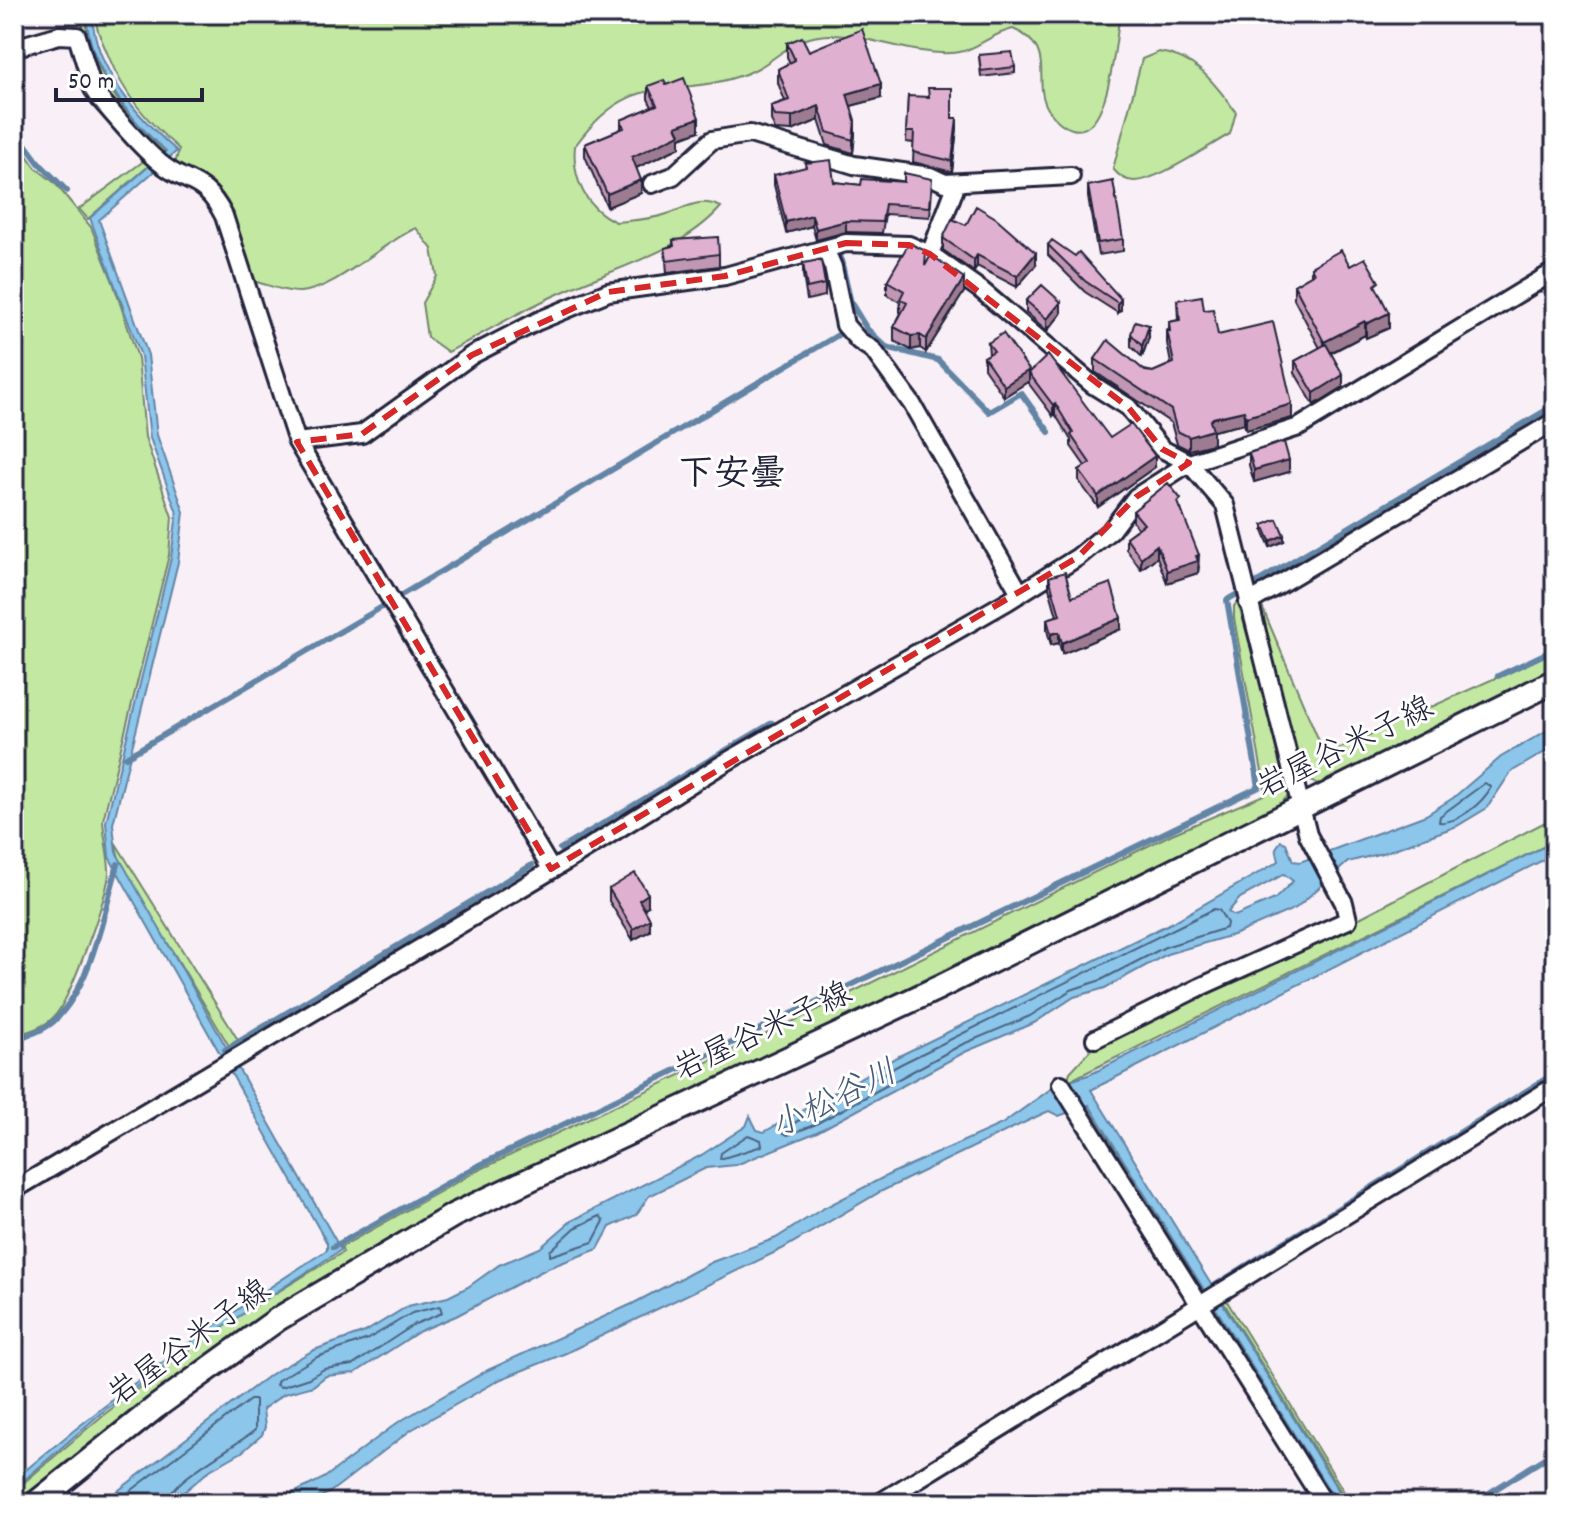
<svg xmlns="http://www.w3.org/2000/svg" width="1569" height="1517" font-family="Dekko,'Klee One',sans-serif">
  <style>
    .green { fill: #c2e8a2; stroke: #72856e; stroke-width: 2 }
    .water { fill: #8cc6eb; stroke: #6284a5; stroke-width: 2; fill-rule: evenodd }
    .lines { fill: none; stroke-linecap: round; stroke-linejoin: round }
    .shore { stroke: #4c6481; stroke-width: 2 }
    .stream { stroke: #6284a5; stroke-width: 6 }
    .street-casing { stroke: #22223b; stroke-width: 22 }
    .secondary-casing { stroke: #22223b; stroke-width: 28 }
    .street { stroke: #fff; stroke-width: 16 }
    .secondary { stroke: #fff; stroke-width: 22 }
    .wall { fill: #c197b3; stroke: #22223b; stroke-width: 2 }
    .shaded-wall { fill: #9d7b92; stroke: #22223b; stroke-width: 2 }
    .building { fill: #e0b0d0; stroke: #22223b; stroke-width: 2 }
    .marked { fill: none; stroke: #d62828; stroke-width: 6; stroke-dasharray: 16 10; stroke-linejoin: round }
    .labels { text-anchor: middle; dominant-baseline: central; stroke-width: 6; stroke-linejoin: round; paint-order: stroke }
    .street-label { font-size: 32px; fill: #22223b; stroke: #fff }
    .water-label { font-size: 34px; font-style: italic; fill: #475b79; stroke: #fff }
    .quarter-label { font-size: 36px; font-weight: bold; fill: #22223b; stroke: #fff }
  </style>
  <rect width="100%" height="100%" fill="#f9eff6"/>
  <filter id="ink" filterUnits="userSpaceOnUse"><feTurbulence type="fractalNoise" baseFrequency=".0125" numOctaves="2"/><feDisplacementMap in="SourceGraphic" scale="16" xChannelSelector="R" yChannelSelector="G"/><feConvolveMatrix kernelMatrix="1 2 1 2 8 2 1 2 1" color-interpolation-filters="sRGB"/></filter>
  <g filter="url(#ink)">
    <path class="green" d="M81 14H85C88 66 125 119 165 151L158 156 101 97 83 34Z
      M95 14H1120C1115 40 1110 140 1072 129 1061 126 1054 118 1048 109 1036 89 1046 67 1037 49 1032 39 1023 33 1013 29 991 33 974 53 951 53 911 55 870 35 830 35 791 35 777 62 748 73 673 102 634 65 575 146 572 178 585 208 616 222 632 220 651 220 667 214 688 207 699 197 721 207 682 252 611 269 558 294 520 311 484 333 448 352L427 337 422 303 437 276 432 249 416 228C380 244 337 289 300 292 287 293 269 285 256 282L223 201 175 164 179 149C147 121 124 95 108 55 102 40 96 31 95 14Z
      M1159 52C1197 57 1214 83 1236 112L1230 134C1208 146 1158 181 1134 181 1125 181 1118 175 1113 169L1142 59Z
      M14 137 36 168 55 183 91 227 113 282 138 358 145 437 172 517 169 555 103 820C104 838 108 852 109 869 111 888 71 995 57 1013 47 1027 29 1031 14 1036Z
      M145 160 153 162 88 219 79 209Z
      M1238 602 1288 780V796L1277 807 404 1234 318 1281 246 1327 20 1503H14V1491L102 1416 177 1359 225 1324 343 1252 341 1247 477 1171 800 1018 1172 834 1266 794 1234 618V606Z
      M1260 602 1325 755 1555 651V669L1319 785 1308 780 1293 745 1257 608Z
      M1555 817V841L1067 1082 1070 1072 1095 1045 1342 927Z
      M115 842 240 1043 232 1051 120 863Z
      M1088 1106 1207 1295 1203 1297 1082 1107Z
      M1225 1298 1351 1503H1348L1222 1300Z
      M1214 1305 1336 1503H1327L1210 1314Z"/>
    <path class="water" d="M86 14H92C95 70 137 116 177 151L99 220 148 355 157 435 184 512 178 562 113 824 116 852 341 1250 175 1358 100 1414 14 1489V1480C113 1395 216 1321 327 1250V1243L109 857 106 822 171 558 177 513 150 438 141 356 90 218 166 151C127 118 89 66 86 14Z
      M1555 726V746L1511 772 1487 808 1457 826 1386 852 1348 862 1296 908 1236 934 1167 954 1105 988 1074 997 1034 1023 965 1052 817 1132 736 1165 706 1168 649 1196 636 1215 610 1227 598 1249 548 1268 456 1316 420 1331 355 1373 326 1376 313 1386 284 1394 263 1409 265 1427 262 1435 242 1452 210 1470 171 1503H102L271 1374 314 1350 365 1332 408 1306 448 1297 468 1287 499 1265 540 1248 571 1221 700 1156 746 1126 750 1116 757 1130 764 1132 897 1057 1173 922 1279 861 1276 848 1281 841 1286 843 1293 861 1300 862 1426 815 1453 798 1501 757ZM1284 874 1293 881 1275 899 1235 916 1228 912 1240 898Z
      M1555 841V854L1091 1090 1346 1503H1337L1089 1105 1059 1116 1049 1111 1042 1114 880 1192 782 1249 566 1353 501 1379 411 1430 329 1493 308 1503H274L324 1478 397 1423 488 1370 632 1304 712 1262 776 1238 822 1209 890 1174 1002 1124 1055 1086 1091 1074Z"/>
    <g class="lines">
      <path class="shore" d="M1485 783 1491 787C1483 803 1457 824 1439 822L1440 816Z
        M1214 909 1219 910 1227 923 1226 928 1165 947 1101 980 1071 990 1030 1016 961 1045 814 1125 788 1135 784 1133 785 1128 901 1064Z
        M748 1135 761 1140 762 1146 720 1159 721 1153Z
        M600 1216 604 1221 593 1242 550 1256V1251L575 1228Z
        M440 1306 442 1313 415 1324 353 1365 324 1369 309 1378 281 1387 276 1385 278 1380 317 1357 368 1339 412 1313Z
        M115 1503 250 1400H255V1430C236 1447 170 1479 167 1503"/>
      <path class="stream" d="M14 129 39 163 67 191
        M840 256 851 303 867 329 886 347 938 360 989 412 1021 393 1049 432
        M403 594 843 332
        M1498 676 1555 649
        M126 757 382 607
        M1259 787 1227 600 1555 405
        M560 849 772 723
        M14 1039C28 1035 43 1031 54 1021 93 984 103 913 118 864
        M225 1050 532 865
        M333 1247 474 1168 1259 787
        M1209 1289 1555 1073
        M1473 1503 1555 1452"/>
      <defs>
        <path id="street" d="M14 48 59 35 77 36 93 89 99 98C118 119 137 144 159 162 188 187 203 175 224 216L297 442 551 869
          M652 184 673 176 712 140 750 134 854 165 930 176 945 183 1071 176
          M826 251 833 267 845 325 859 341 873 350 912 404 1020 593
          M930 254 957 183
          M297 442 362 434 472 355 538 321 608 292 725 276 846 243 909 245 930 254 981 290 1093 385 1128 407 1162 449 1189 463 1225 505 1308 835 1344 903 1348 920 1200 987 1095 1039
          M1248 603 1555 421
          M1061 1084 1324 1503
          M14 1190 575 856 721 765 1008 601 1078 557 1111 530 1136 497 1189 463 1299 427 1555 271
          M879 1503 1555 1086"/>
        <path id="secondary" d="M36 1503 156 1407 278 1319 454 1215 940 987 1555 681"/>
      </defs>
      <use href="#street" class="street-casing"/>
      <use href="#secondary" class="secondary-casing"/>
      <use href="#street" class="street"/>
      <use href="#secondary" class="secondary"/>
    </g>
    <path class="wall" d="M787 43 809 51 881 98 851 106 855 134 853 153 827 145 819 120 792 131 775 130 771 120V106L785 101 778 83V69L790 63 787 57Z
      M979 55 1015 67V73L981 77Z
      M666 85 699 131 680 138V147L636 168 641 193 607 207 585 156V144L621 129V120L652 107 648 99V86Z
      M908 96 952 118 957 128 952 172 913 162 914 143 906 142Z
      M774 175 861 185 932 189 930 217 885 214 882 233 846 232 816 240 812 226 786 233 774 185Z
      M1088 186 1123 239V251L1098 255 1088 197Z
      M943 238 1036 265 1017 287 977 266 974 272 943 250Z
      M673 240 719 254V266L667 273 665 248 673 246Z
      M1048 245 1121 299V310L1118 313 1085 292 1048 255Z
      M803 263 825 284V296L807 300 803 275Z
      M926 263 964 292 926 352 920 348 911 350 894 341V327L901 313 900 312V302L887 295V281Z
      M1350 266 1379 294 1389 328 1366 338 1365 335 1331 353 1343 387 1314 405 1295 373V361L1320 348 1294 299V285L1311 275V267Z
      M1177 300 1204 310 1218 335 1292 418 1246 430 1244 424 1213 431V444L1189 450 1177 444 1171 423 1095 372V359L1153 372 1171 364 1167 343V330H1169V322L1178 320Z
      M1026 301 1061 314 1047 331 1026 312Z
      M1131 334 1149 337 1142 357 1131 346Z
      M988 343 1029 373 1110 438 1155 467 1098 507 1079 481V470L1085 466 1071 446V440L1055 414 1053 416 1029 384V381L1004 397 984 368V357L989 354Z
      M1249 453 1289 472 1254 482 1249 465Z
      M1181 509 1199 567 1198 573 1167 583 1157 557 1141 569 1126 549V537L1138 528 1133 522V511Z
      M1263 525 1284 541 1270 547 1263 531Z
      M1049 577 1072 597 1121 629 1062 654 1059 643 1051 645 1047 630V619L1057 616 1049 588Z
      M609 889 648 906 644 908 650 931 633 940 609 901Z"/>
    <path class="shaded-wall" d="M881 84V98L847 107V94Z
      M819 106V120L792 131V117Z
      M699 118V131L680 138V147L632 170V157L676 126Z
      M957 118V128L952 172V161Z
      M855 120V134L853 153V140Z
      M641 180V193L607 207V194Z
      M812 215V226L786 233V222Z
      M846 221V232L816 240V229Z
      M1036 253V265L1017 287V276Z
      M977 255V266L974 272V260Z
      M964 278V292L926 352V339Z
      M1121 299V310L1118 313V303Z
      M1061 302V314L1047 331V319Z
      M1389 313V328L1366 338V324Z
      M1365 321V335L1324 356V342Z
      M1149 325V337L1142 357V346Z
      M920 335V348L911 350V336Z
      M1029 370V381L1004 397V386Z
      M1343 375V387L1314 405V393Z
      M1055 403V414L1053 416V405Z
      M1292 404V418L1246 430V417Z
      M1244 411V424L1213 431V444L1189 450V437L1213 418Z
      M1155 456V467L1098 507V496Z
      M1289 460V472L1254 482V470Z
      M1284 535V541L1270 547V541Z
      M1157 545V557L1141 569V558Z
      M1199 555 1198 573 1167 583V571Z
      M1121 618V629L1062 654V643Z
      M1059 632V643L1051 645V634Z
      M648 894V906L639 912V900Z
      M650 919V931L633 940V929Z"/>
    <path class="building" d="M862 29 881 84 847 94 855 120 853 140 827 132 819 106 792 117 775 116 771 106 789 100 778 69 795 60 787 43 802 37 809 51Z
      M1012 52 1015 67 981 71 979 55Z
      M684 78 699 118 676 126 680 134 632 157 641 180 607 194 585 144 624 128 621 120 657 105 648 86 664 80 666 85Z
      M928 88H952V118H957L952 161 913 152 914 132H906L908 96 929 97Z
      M831 160 834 182 861 185 862 179 904 182V173L932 179 930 207 885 204 882 222 846 221 816 229 812 215 786 222 774 175 806 167 805 163Z
      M1113 181 1123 239 1098 243 1088 186Z
      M976 206 996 218 1036 253 1017 276 977 255 974 260 943 238 952 219 966 225Z
      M718 237 719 254 667 261 665 248 674 246 673 240Z
      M1052 240 1075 256 1079 252 1121 299 1118 303 1085 281 1048 245Z
      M909 243 926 251 925 266 931 255 964 278 926 339 920 335 911 336 894 327 907 303 900 299 904 291 887 281Z
      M1341 250 1350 266 1365 258 1379 282 1375 285 1389 313 1366 324 1365 321 1324 342 1294 285 1314 273 1311 267Z
      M821 260 825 284 807 288 803 263Z
      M1042 285 1061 302 1047 319 1026 301Z
      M1202 296 1204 310 1213 309 1218 335 1273 322 1292 404 1246 417 1244 411 1213 418 1210 421 1213 430 1189 437 1177 431 1171 410 1095 359 1108 340 1145 371 1153 372 1174 363 1167 330 1170 331 1169 322 1180 320 1177 300Z
      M1135 321 1149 325 1142 346 1131 334Z
      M1003 333 1029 370 1004 386 984 357 994 351 988 343Z
      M1326 344 1343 375 1314 393 1295 361Z
      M1048 355 1110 438 1131 424 1155 456 1098 496 1079 470 1090 463 1071 435 1073 433 1055 403 1053 405 1029 373Z
      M1284 442 1289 460 1254 470 1249 453Z
      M1168 483 1181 499 1178 502 1199 555 1196 556 1198 561 1167 571 1157 545 1141 558 1126 537 1144 524 1133 511Z
      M1277 519 1284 535 1270 541 1263 525Z
      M1065 572 1072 597 1111 583 1121 618 1062 643 1059 632 1051 634 1047 619 1060 615 1049 577Z
      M635 873 648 894 639 900 650 919 633 929 609 889Z"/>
  </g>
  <path class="marked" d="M846 243 909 245 930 254 1128 407 1162 449 1189 463 1136 497 1078 557 551 869 297 442 362 434 472 355 608 292 725 276Z"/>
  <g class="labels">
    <g class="street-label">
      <text transform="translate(1346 750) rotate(-26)">岩屋谷米子線</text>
      <text transform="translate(764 1034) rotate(-25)">岩屋谷米子線</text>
      <text transform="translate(191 1345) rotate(-36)">岩屋谷米子線</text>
    </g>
    <g class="water-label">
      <text transform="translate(835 1102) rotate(-26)">小松谷川</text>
    </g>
    <g class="quarter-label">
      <text x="732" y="477">下安曇</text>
    </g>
  </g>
  <rect width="1569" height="1517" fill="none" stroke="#fff" stroke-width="48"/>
  <rect x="24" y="24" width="1521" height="1469" fill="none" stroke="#22223b" stroke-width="3" filter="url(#ink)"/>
  <path d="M56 88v12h146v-12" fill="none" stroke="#22223b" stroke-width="4"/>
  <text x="68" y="88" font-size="24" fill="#22223b" stroke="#ffffff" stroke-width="6" paint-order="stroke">50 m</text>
</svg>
